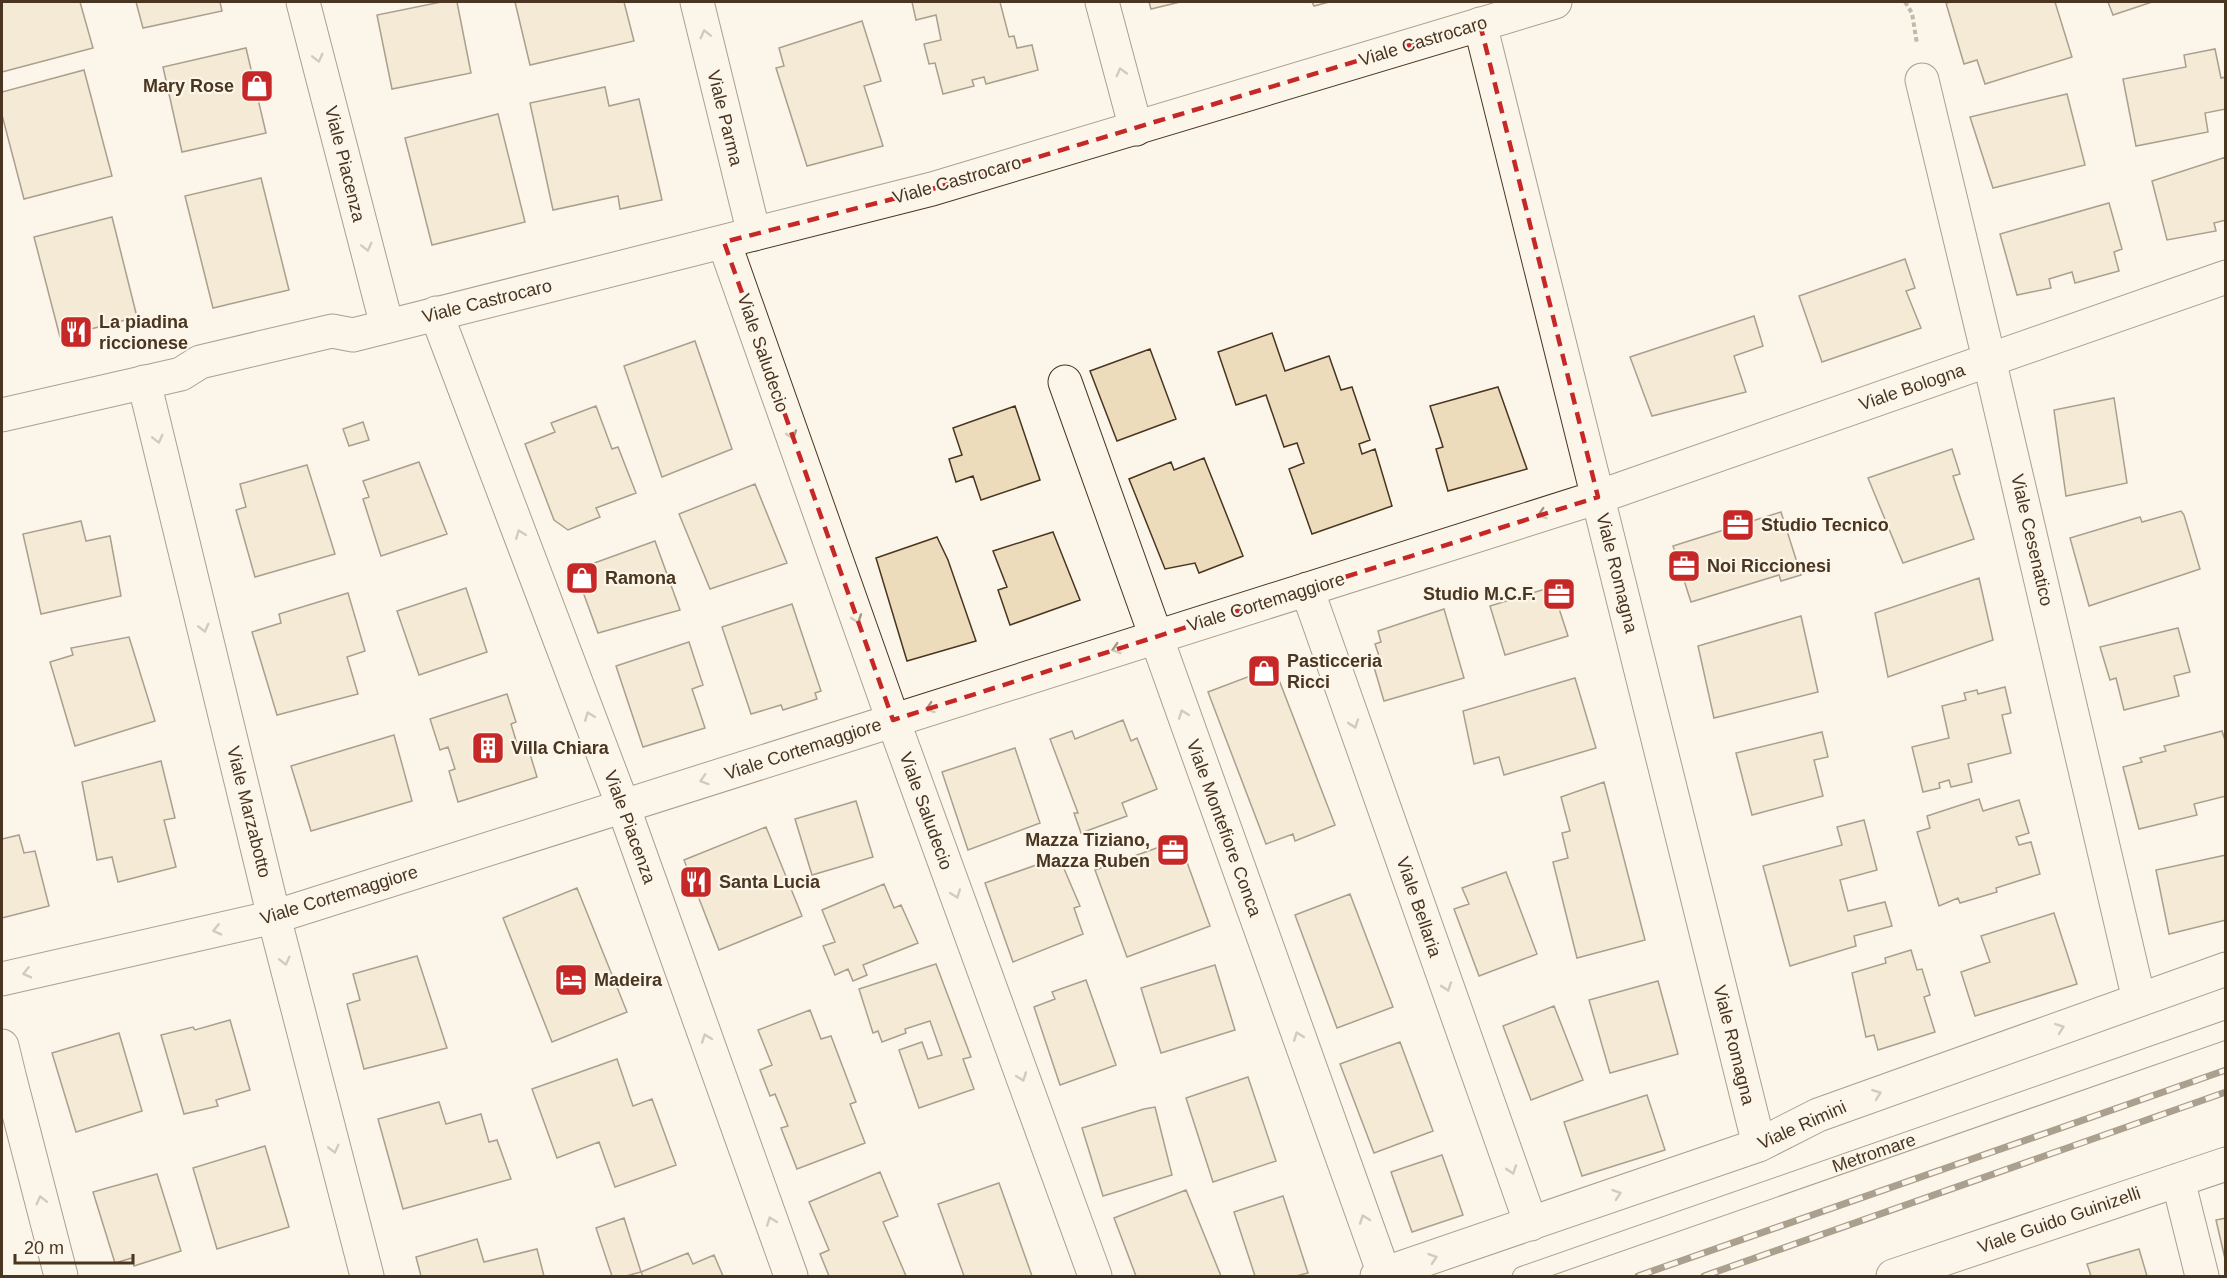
<svg xmlns="http://www.w3.org/2000/svg" width="2227" height="1278" font-family="Helvetica,sans-serif">
  <style>
    .building { fill: #ecdcbc; stroke: #4a3520; stroke-width: 1.5 }
    .lines { fill: none; stroke-linecap: round; stroke-linejoin: round }
    .lane-casing { stroke: #4a3520; stroke-width: 20 }
    .street-casing { stroke: #4a3520; stroke-width: 35 }
    .secondary-casing { stroke: #4a3520; stroke-width: 35 }
    .path { stroke: #7f6f5c; stroke-width: 4; stroke-dasharray: 4.5 3; stroke-linecap: butt }
    .lane { stroke: #fbf6e9; stroke-width: 18 }
    .street { stroke: #fbf6e9; stroke-width: 33 }
    .secondary { stroke: #fbf6e9; stroke-width: 33 }
    .rail-casing { stroke: #4a3520; stroke-width: 7 }
    .rail { stroke: #fbf6e9; stroke-width: 4.5; stroke-dasharray: 14; stroke-linecap: butt }
    .oneway { stroke: #a29684 }
    .marked { fill: none; stroke: #c62828; stroke-width: 4.5; stroke-dasharray: 12 8; stroke-linejoin: round }
    .labels { text-anchor: middle; dominant-baseline: central; stroke-width: 4.5; stroke-linejoin: round; paint-order: stroke }
    .street-label { font-size: 18px; fill: #4a3520; stroke: #fbf6e9 }
    .poi-label { font-size: 18px; font-weight: bold; fill: #4a3520; stroke: #fbf6e9; text-anchor: start }
  </style>
  <rect width="100%" height="100%" fill="#fbf6e9"/>
  <path class="building" d="M2 2H80L93 48 2 72Z
    M136 2H220L222 11 143 28Z
    M441 2H457L471 73 392 89 377 15Z
    M515 2H624L634 41 530 65Z
    M912 2H1000L1009 37 1014 36 1017 48 1032 45 1038 70 986 84 984 77 972 80 974 86 943 94 935 63 929 64 924 44 941 40 936 15 916 20Z
    M1149 2H1180L1151 9Z
    M1312 2H1329L1314 6Z
    M1951 2H2055L2072 57 1985 84 1977 60 1964 64 1946 3Z
    M2108 2H2152L2113 15Z
    M862 21 881 81 864 86 883 146 807 166 776 68 784 66 779 48Z
    M246 48 266 133 182 152 163 67Z
    M2215 49 2221 78 2226 77V109L2205 113 2208 132 2136 146 2123 79 2186 67 2184 55Z
    M84 70 112 176 24 199 2 115V92Z
    M605 87 609 106 639 99 662 200 620 209 618 196 553 210 530 103Z
    M2067 94 2085 165 1993 188 1970 117Z
    M498 114 525 222 432 245 405 138Z
    M2226 157V220L2214 223 2216 231 2167 240 2152 181Z
    M261 178 289 290 213 308 185 196Z
    M2109 203 2122 249 2114 252 2119 271 2075 283 2072 272 2049 279 2051 288 2017 295 2000 234Z
    M112 217 137 317 60 337 34 237Z
    M1905 259 1915 288 1906 291 1921 328 1822 362 1799 296Z
    M1754 316 1763 346 1734 356 1746 392 1652 416 1630 357Z
    M1272 333 1285 371 1329 356 1341 390 1352 387 1370 440 1359 444 1362 454 1375 449 1392 506 1312 534 1289 469 1304 463 1297 443 1284 447 1266 395 1236 405 1218 352Z
    M695 341 732 449 662 477 624 366Z
    M1150 349 1176 419 1117 441 1090 371Z
    M1498 387 1527 469 1448 491 1436 449 1443 447 1430 406Z
    M2114 398 2127 483 2066 496 2054 410Z
    M596 406 612 449 618 447 636 493 596 508 600 517 568 530 554 520 525 444 555 432 551 423Z
    M1015 406 1040 480 981 500 973 476 956 482 949 459 962 455 953 428Z
    M363 422 369 440 349 446 343 429Z
    M1952 449 1960 474 1953 476 1974 539 1903 563 1868 478Z
    M1204 458 1243 556 1199 573 1195 563 1165 569 1129 479 1171 462 1174 470Z
    M419 462 447 534 381 556 363 499 369 497 363 481Z
    M307 465 335 554 255 577 236 510 246 507 240 484Z
    M755 484 787 563 710 589 679 514Z
    M2181 511 2184 515 2200 569 2089 606 2070 538 2140 517 2142 522Z
    M1781 512 1801 575 1781 581 1779 575 1691 602 1673 546Z
    M81 521 86 541 110 536 121 596 41 614 23 534Z
    M1053 532 1080 600 1010 625 998 590 1007 587 993 551Z
    M937 537 948 560 976 641 907 661 876 558Z
    M655 541 680 610 598 633 575 570Z
    M1979 578 1993 640 1888 677 1875 613Z
    M1552 587 1568 636 1505 655 1490 606Z
    M466 588 487 652 419 675 397 611Z
    M348 593 365 651 347 657 358 694 277 715 252 632 281 623 279 614Z
    M792 604 821 691 815 693 817 699 783 710 781 705 751 714 722 627Z
    M1444 609 1464 678 1384 701 1374 667 1382 665 1375 644 1381 642 1378 631Z
    M1801 616 1818 692 1714 718 1698 646Z
    M2178 628 2190 672 2174 676 2179 696 2124 710 2116 678 2110 680 2100 647Z
    M129 637 155 721 75 746 50 662 73 655 71 648Z
    M689 642 703 685 692 689 705 728 643 747 616 666Z
    M1274 667 1335 825 1295 841 1293 834 1266 844 1208 692Z
    M1575 678 1596 748 1504 775 1499 757 1474 764 1463 711Z
    M2005 687 2011 713 2002 715 2011 753 1968 764 1972 782 1951 787 1949 780 1939 783 1940 788 1923 792 1912 747 1949 738 1942 706 1966 700 1964 693 1977 690 1978 694Z
    M507 694 516 722 511 724 518 747 527 744 537 777 458 802 449 771 455 769 448 747 440 750 430 719Z
    M1123 720 1131 741 1137 738 1157 789 1122 803 1127 816 1081 833 1074 813H1078L1050 739 1072 731 1075 739Z
    M2222 731 2226 743V796L2194 804 2197 815 2139 829 2123 767 2142 762 2140 758 2166 751 2164 746Z
    M1822 732 1828 757 1814 760 1823 796 1752 815 1736 753Z
    M394 735 412 801 311 831 291 766Z
    M1015 748 1040 823 968 850 942 772Z
    M161 761 175 818 164 820 176 867 118 882 112 857 97 860 82 782Z
    M1604 782 1645 940 1577 958 1553 862 1568 858 1562 833 1570 831 1561 797Z
    M1979 799 1983 811 2019 800 2029 833 2016 837 2019 845 2031 842 2040 874 1996 888 1997 892 1960 903 1958 898 1939 906 1917 832 1930 828 1927 816Z
    M856 801 873 857 812 875 795 819Z
    M1864 820 1877 870 1840 880 1848 911 1885 902 1892 926 1854 936 1856 946 1790 966 1763 866 1842 845 1837 827Z
    M766 827 802 916 719 950 684 860Z
    M19 835 24 853 35 851 49 906 2 918V839Z
    M1179 840 1210 926 1127 957 1095 870Z
    M2226 855V920L2169 934 2156 870Z
    M1059 857 1080 906 1074 908 1083 934 1013 962 985 883Z
    M1506 872 1537 954 1479 976 1454 909 1469 904 1462 888Z
    M884 884 894 908 901 905 918 943 863 965 867 975 853 981 848 969 835 975 823 946 835 942 822 910Z
    M577 888 627 1012 552 1042 503 918Z
    M1350 894 1393 1007 1337 1028 1295 915Z
    M2054 913 2077 984 1975 1016 1961 972 1990 962 1981 936Z
    M1911 950 1917 970 1922 969 1930 995 1924 997 1935 1032 1878 1050 1874 1035 1866 1037 1852 973 1886 963 1885 958Z
    M417 956 447 1048 364 1069 347 1004 360 1000 353 974Z
    M936 964 971 1057 963 1059 974 1089 919 1108 899 1050 922 1042 928 1059 942 1055 930 1021 905 1029 906 1033 882 1042 878 1031 873 1033 859 989Z
    M1215 965 1235 1030 1161 1053 1141 988Z
    M1086 980 1116 1065 1060 1085 1034 1007 1055 999 1052 992Z
    M1658 981 1678 1054 1610 1073 1589 1000Z
    M1554 1006 1583 1080 1531 1100 1503 1026Z
    M810 1010 821 1039 831 1036 856 1102 850 1104 865 1143 797 1169 781 1128 788 1126 775 1094 770 1096 760 1070 772 1065 758 1030Z
    M230 1020 250 1090 216 1100 218 1106 184 1114 161 1035 193 1027 195 1030Z
    M119 1033 142 1111 76 1132 52 1053Z
    M1400 1042 1433 1131 1374 1153 1340 1064Z
    M617 1059 633 1106 652 1099 676 1165 615 1187 599 1142 557 1158 532 1089Z
    M1248 1077 1276 1161 1213 1182 1186 1098Z
    M1647 1095 1665 1150 1582 1176 1564 1122Z
    M439 1102 446 1124 481 1114 489 1142 497 1140 511 1179 403 1209 378 1119Z
    M1155 1107 1172 1175 1103 1196 1082 1128 1144 1109Z
    M265 1146 289 1227 217 1249 193 1168Z
    M1442 1155 1463 1215 1412 1232 1391 1172Z
    M880 1172 898 1216 883 1222 906 1276H829L820 1254 829 1250 809 1202Z
    M157 1174 181 1251 134 1266 132 1258 115 1263 93 1192Z
    M999 1183 1032 1276H964L938 1204Z
    M1186 1190 1221 1276H1136L1114 1218Z
    M1283 1196 1308 1273 1296 1276H1255L1234 1212Z
    M624 1218 641 1272 626 1276H612L596 1228Z
    M2226 1218V1263L2216 1220Z
    M477 1239 484 1262 537 1249 544 1276H421L416 1257Z
    M2139 1249 2147 1276H2091L2087 1264Z
    M688 1253 693 1264 714 1255 723 1276H643L641 1272Z"/>
  <g class="lines">
    <defs>
      <path id="lane" d="M1522 1276 2226 1030"/>
      <path id="street" d="M303 2 387 326
        M697 2 754 234
        M1102 2 1136 129
        M1480 24 1759 1145
        M1922 80 1989 359 2139 1000
        M724 242 893 720 1095 1276
        M436 313 623 806 791 1276
        M144 382 274 917 367 1276
        M1065 382 1384 1274
        M1307 589 1531 1224
        M2 979 274 917 1598 497 2226 277
        M2 1046 10 1079 2 1081
        M10 1079 61 1276
        M2178 1180 2202 1276
        M1377 1276 1759 1145 1818 1115 2226 969
        M1893 1276 2226 1164"/>
      <path id="secondary" d="M2 415 181 374 200 362 332 331 353 335 932 189 1555 2"/>
    </defs>
    <use href="#lane" class="lane-casing"/>
    <use href="#street" class="street-casing"/>
    <use href="#secondary" class="secondary-casing"/>
    <path class="path" d="M1905 2 1912 13 1917 44"/>
    <use href="#lane" class="lane"/>
    <use href="#street" class="street"/>
    <use href="#secondary" class="secondary"/>
    <defs>
      <path id="rail" d="M1638 1276 2226 1070
        M1704 1276 2226 1092"/>
    </defs>
    <use href="#rail" class="rail-casing"/>
    <use href="#rail" class="rail"/>
  </g>
  <defs><path id="oneway-chevron" d="M-2-3.5L2.5 0L-2 3.5" fill="none" stroke-width="1.6" stroke-linecap="round" stroke-linejoin="round" transform="scale(1.5)"/></defs>
  <g class="oneway">
    <use href="#oneway-chevron" transform="translate(705 34) rotate(-104)"/>
    <use href="#oneway-chevron" transform="translate(318 58) rotate(76)"/>
    <use href="#oneway-chevron" transform="translate(1121 72) rotate(-105)"/>
    <use href="#oneway-chevron" transform="translate(367 247) rotate(76)"/>
    <use href="#oneway-chevron" transform="translate(792 435) rotate(71)"/>
    <use href="#oneway-chevron" transform="translate(158 439) rotate(76)"/>
    <use href="#oneway-chevron" transform="translate(1542 514) rotate(162)"/>
    <use href="#oneway-chevron" transform="translate(520 534) rotate(-111)"/>
    <use href="#oneway-chevron" transform="translate(857 619) rotate(71)"/>
    <use href="#oneway-chevron" transform="translate(204 628) rotate(76)"/>
    <use href="#oneway-chevron" transform="translate(1116 649) rotate(162)"/>
    <use href="#oneway-chevron" transform="translate(930 708) rotate(162)"/>
    <use href="#oneway-chevron" transform="translate(1183 714) rotate(-110)"/>
    <use href="#oneway-chevron" transform="translate(589 716) rotate(-111)"/>
    <use href="#oneway-chevron" transform="translate(1354 724) rotate(71)"/>
    <use href="#oneway-chevron" transform="translate(704 780) rotate(162)"/>
    <use href="#oneway-chevron" transform="translate(956 894) rotate(70)"/>
    <use href="#oneway-chevron" transform="translate(217 930) rotate(167)"/>
    <use href="#oneway-chevron" transform="translate(285 961) rotate(76)"/>
    <use href="#oneway-chevron" transform="translate(27 973) rotate(167)"/>
    <use href="#oneway-chevron" transform="translate(1447 987) rotate(71)"/>
    <use href="#oneway-chevron" transform="translate(2060 1028) rotate(-20)"/>
    <use href="#oneway-chevron" transform="translate(1298 1036) rotate(-110)"/>
    <use href="#oneway-chevron" transform="translate(706 1038) rotate(-110)"/>
    <use href="#oneway-chevron" transform="translate(1022 1077) rotate(70)"/>
    <use href="#oneway-chevron" transform="translate(1877 1094) rotate(-20)"/>
    <use href="#oneway-chevron" transform="translate(334 1149) rotate(76)"/>
    <use href="#oneway-chevron" transform="translate(1512 1170) rotate(71)"/>
    <use href="#oneway-chevron" transform="translate(1617 1194) rotate(-19)"/>
    <use href="#oneway-chevron" transform="translate(41 1200) rotate(-104)"/>
    <use href="#oneway-chevron" transform="translate(1364 1219) rotate(-110)"/>
    <use href="#oneway-chevron" transform="translate(771 1221) rotate(-110)"/>
    <use href="#oneway-chevron" transform="translate(1433 1258) rotate(-19)"/>
  </g>
  <path d="M0 0H2227V1278H0ZM1480 24 1598 497 893 720 724 242 932 189Z" fill="#fbf6e9" fill-opacity=".55" fill-rule="evenodd"/>
  <path class="marked" d="M1480 24 1598 497 893 720 724 242 932 189Z"/>
  <defs>
    <symbol id="shop-square" viewBox="-11 -11 22 22"><rect x="-9" y="-9" width="18" height="18" rx="4" fill="#c62828" stroke="#fbf6e9"/><path d="M-5-2.5h2.3a2.7 3.5 0 0 1 5.4 0H5L5.5 6h-11ZM-1.5-2.5h3a1.5 2.3 0 0 0-3 0Z" fill="#fff"/></symbol>
    <symbol id="restaurant-square" viewBox="-11 -11 22 22"><rect x="-9" y="-9" width="18" height="18" rx="4" fill="#c62828" stroke="#fbf6e9"/><path d="M-5-6h1v4h1v-4h1v4h1v-4h1v5L-1.5 .5V6h-2V.5L-5-1ZM5-6V6H3V1.5H1.5Q1.5-4 5-6Z" fill="#fff"/></symbol>
    <symbol id="office-square" viewBox="-11 -11 22 22"><rect x="-9" y="-9" width="18" height="18" rx="4" fill="#c62828" stroke="#fbf6e9"/><path d="M-6-3h4V-5.5h4V-3h4V5H-6ZM-1-4.5V-3h2v-1.5ZM-6 0V1H6V0Z" fill="#fff"/></symbol>
    <symbol id="building-square" viewBox="-11 -11 22 22"><rect x="-9" y="-9" width="18" height="18" rx="4" fill="#c62828" stroke="#fbf6e9"/><path d="M-4-6H4V6H1V3H-1V6H-4ZM-2.5-4.3h1.7v1.8h-1.7ZM.8-4.3h1.7v1.8H.8ZM-2.5-1h1.7V.8h-1.7ZM.8-1h1.7V.8H.8Z" fill="#fff"/></symbol>
    <symbol id="hotel-square" viewBox="-11 -11 22 22"><rect x="-9" y="-9" width="18" height="18" rx="4" fill="#c62828" stroke="#fbf6e9"/><path d="M-6-4.5h1.5V1H6V5H4.5V3h-9V5H-6ZM-4 0a1.8 1.8 0 1 1 3.6 0ZM.5 0V-2.5h3Q6-2.5 6 0Z" fill="#fff"/></symbol>
  </defs>
  <g fill-rule="evenodd">
    <use href="#shop-square" x="238" y="67" width="38" height="38"/>
    <use href="#restaurant-square" x="57" y="313" width="38" height="38"/>
    <use href="#office-square" x="1719" y="506" width="38" height="38"/>
    <use href="#office-square" x="1665" y="547" width="38" height="38"/>
    <use href="#shop-square" x="563" y="559" width="38" height="38"/>
    <use href="#office-square" x="1540" y="575" width="38" height="38"/>
    <use href="#shop-square" x="1245" y="652" width="38" height="38"/>
    <use href="#building-square" x="469" y="729" width="38" height="38"/>
    <use href="#office-square" x="1154" y="831" width="38" height="38"/>
    <use href="#restaurant-square" x="677" y="863" width="38" height="38"/>
    <use href="#hotel-square" x="552" y="961" width="38" height="38"/>
  </g>
  <g class="labels">
    <g class="street-label">
      <text transform="translate(1423 41) rotate(-17)">Viale Castrocaro</text>
      <text transform="translate(725 118) rotate(76)">Viale Parma</text>
      <text transform="translate(345 164) rotate(76)">Viale Piacenza</text>
      <text transform="translate(957 180) rotate(-16)">Viale Castrocaro</text>
      <text transform="translate(487 301) rotate(-14)">Viale Castrocaro</text>
      <text transform="translate(763 353) rotate(71)">Viale Saludecio</text>
      <text transform="translate(1912 387) rotate(-19)">Viale Bologna</text>
      <text transform="translate(2032 540) rotate(77)">Viale Cesenatico</text>
      <text transform="translate(1617 573) rotate(76)">Viale Romagna</text>
      <text transform="translate(1266 602) rotate(-17)">Viale Cortemaggiore</text>
      <text transform="translate(803 749) rotate(-18)">Viale Cortemaggiore</text>
      <text transform="translate(926 811) rotate(70)">Viale Saludecio</text>
      <text transform="translate(249 812) rotate(76)">Viale Marzabotto</text>
      <text transform="translate(630 827) rotate(70)">Viale Piacenza</text>
      <text transform="translate(1224 828) rotate(70)">Viale Montefiore Conca</text>
      <text transform="translate(339 895) rotate(-17)">Viale Cortemaggiore</text>
      <text transform="translate(1419 907) rotate(71)">Viale Bellaria</text>
      <text transform="translate(1734 1045) rotate(76)">Viale Romagna</text>
      <text transform="translate(1802 1125) rotate(-24)">Viale Rimini</text>
      <text transform="translate(1874 1153) rotate(-19)">Metromare</text>
      <text transform="translate(2059 1220) rotate(-19)">Viale Guido Guinizelli</text>
    </g>
    <g class="poi-label">
      <text x="234" y="86" text-anchor="end">Mary Rose</text>
      <text x="99" y="322">La piadina<tspan x="99" dy="21">riccionese</tspan></text>
      <text x="1761" y="525">Studio Tecnico</text>
      <text x="1707" y="566">Noi Riccionesi</text>
      <text x="605" y="578">Ramona</text>
      <text x="1536" y="594" text-anchor="end">Studio M.C.F.</text>
      <text x="1287" y="661">Pasticceria<tspan x="1287" dy="21">Ricci</tspan></text>
      <text x="511" y="748">Villa Chiara</text>
      <text x="1150" y="840" text-anchor="end">Mazza Tiziano,<tspan x="1150" dy="21">Mazza Ruben</tspan></text>
      <text x="719" y="882">Santa Lucia</text>
      <text x="594" y="980">Madeira</text>
    </g>
  </g>
  <rect width="2227" height="1278" fill="none" stroke="#4a3520" stroke-width="6"/>
  <path d="M15 1254v9h118v-9" fill="none" stroke="#4a3520" stroke-width="3"/>
  <text x="24" y="1254" font-size="18" fill="#4a3520" stroke="#fbf6e9" stroke-width="4.5" paint-order="stroke">20 m</text>
</svg>
